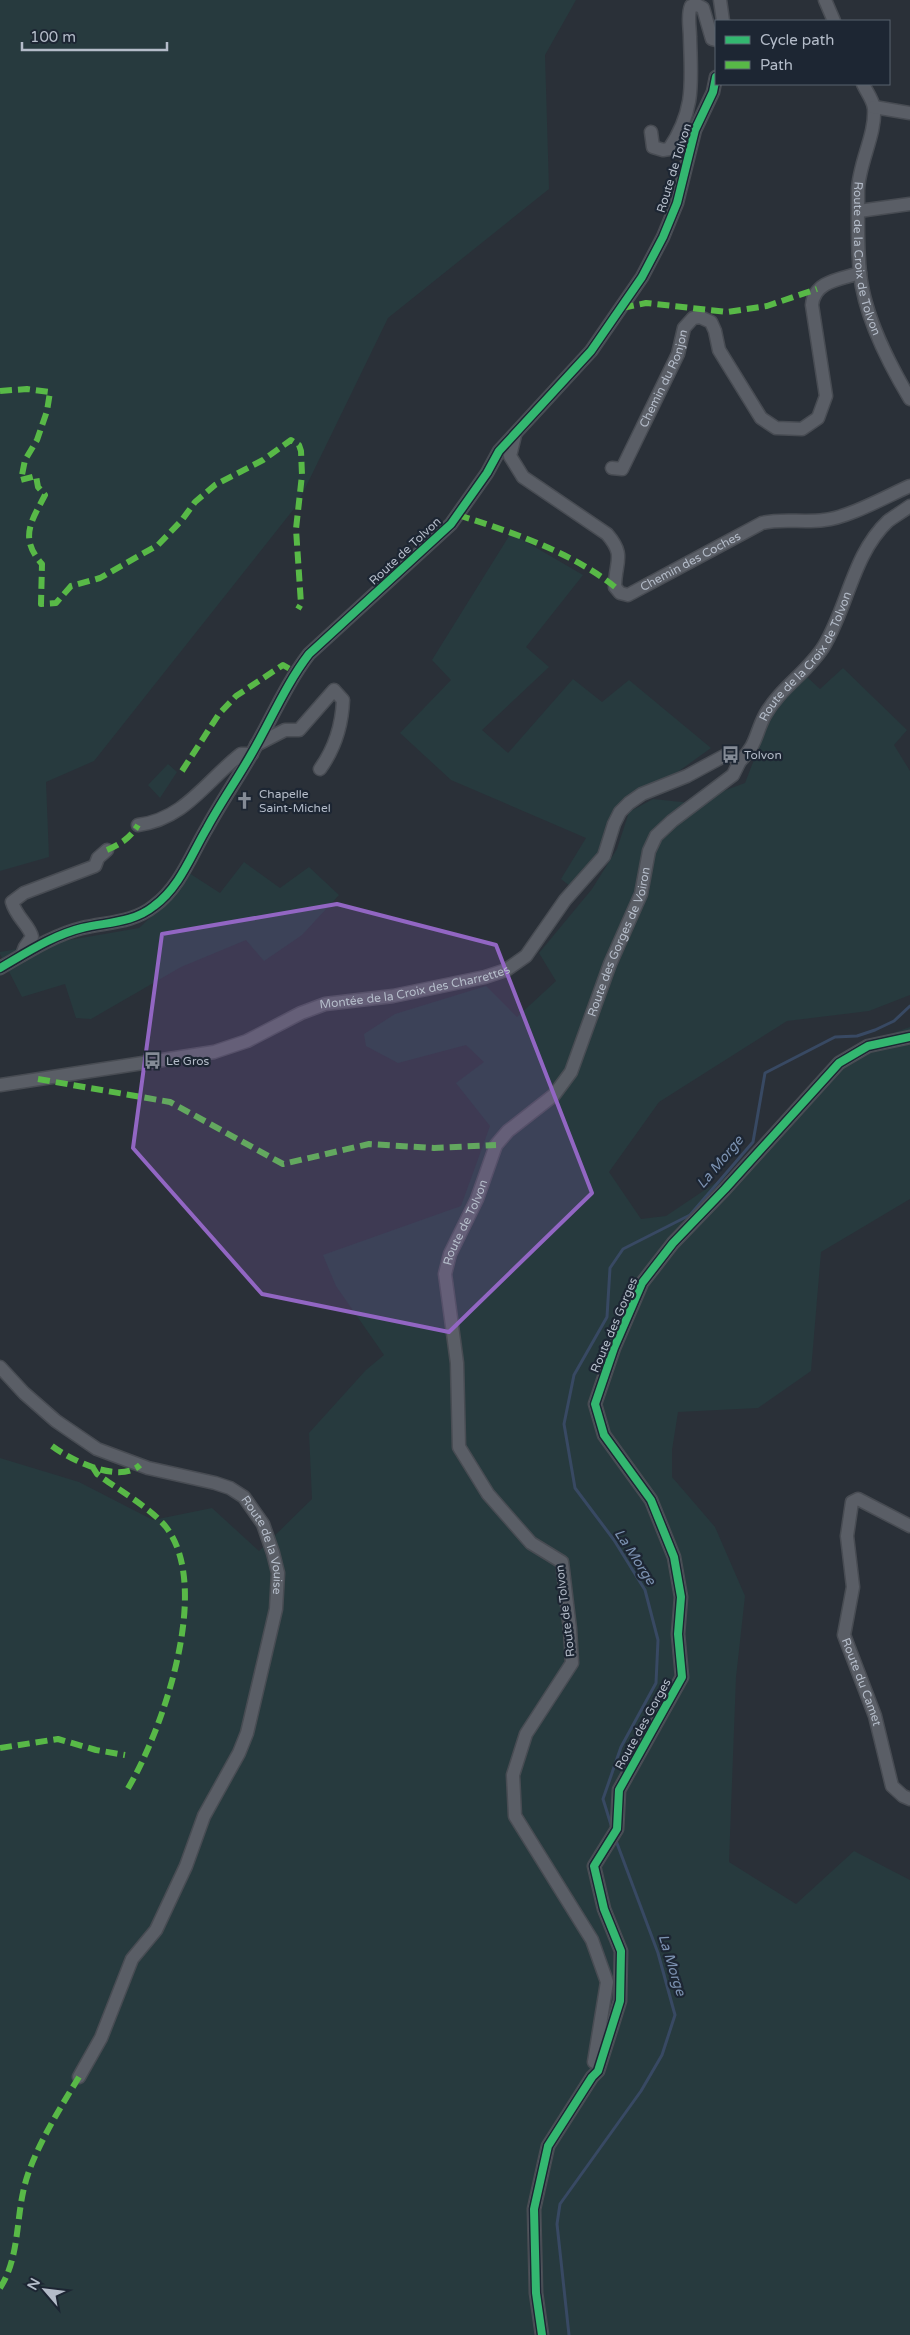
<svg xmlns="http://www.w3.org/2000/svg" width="910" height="2335" font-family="'Varela Round',sans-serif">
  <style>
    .green { fill: #273a3e }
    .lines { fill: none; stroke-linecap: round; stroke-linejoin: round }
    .stream { stroke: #384963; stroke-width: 3 }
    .minor-casing { stroke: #484c53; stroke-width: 15 }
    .minor { stroke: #5a5e66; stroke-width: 12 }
    .quiet { stroke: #58b947; stroke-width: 6; stroke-dasharray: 12 6; stroke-linecap: butt }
    .cycleway-casing { stroke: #1d2633; stroke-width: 11 }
    .cycleway { stroke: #33b770; stroke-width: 8 }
    .marked { fill: #9266c3; fill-opacity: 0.2; stroke: #9266c3; stroke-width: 4; stroke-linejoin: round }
    .labels { text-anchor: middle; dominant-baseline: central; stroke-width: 4.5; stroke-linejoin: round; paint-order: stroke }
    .street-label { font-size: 12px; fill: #b4bcc9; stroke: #1d2633 }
    .poi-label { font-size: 12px; fill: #b4bcc9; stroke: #1d2633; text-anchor: start }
    .water-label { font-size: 14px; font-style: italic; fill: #7c92b1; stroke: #1d2633 }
  </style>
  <rect width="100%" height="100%" fill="#2a3038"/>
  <path class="green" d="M0 0H576L545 55 549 189 388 318 297 505 94 761 46 782 49 857 0 871Z
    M511 533 583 575 526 647 549 667 482 730 508 753 573 679 602 702 629 680 711 748 679 771 622 800 599 854 570 886 561 879 586 838 451 780 400 733 451 680 432 660Z
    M843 668 907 730 894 745 910 771V995L869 1011 787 1021 659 1102 609 1172 641 1219 666 1216 739 1167 820 1073 893 1033 910 1027V1199L821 1252 811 1371 758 1408 678 1412 672 1450V1477L715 1527 745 1596 736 1677 729 1862 796 1904 854 1851 910 1880V2335H0V1458L79 1482 153 1520 212 1508 259 1551 312 1499 309 1433 366 1370 384 1355 336 1286 323 1255 461 1206 490 1126 456 1083 484 1062 466 1045 398 1063 366 1046 364 1034 395 1014 486 986 517 1017 556 981 539 953 592 889 617 849 629 812 653 799 691 803 745 783 774 708 807 677 820 689Z
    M168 764 177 772 160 798 148 785Z
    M244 862 280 888 309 867 339 895 302 935 264 961 246 940 181 967 91 1019 76 1018 65 984 22 997 0 954V952L139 928 169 900 189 873 220 893Z"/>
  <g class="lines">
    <path class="stream" d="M612 1828 603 1799 621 1747 656 1683 658 1640 645 1590 614 1540 575 1488 564 1424 574 1375 607 1317 610 1268 623 1249 690 1215 753 1142 765 1073 835 1037 857 1036 875 1030 894 1021 910 1006
      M569 2335 557 2224 560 2204 641 2091 662 2055 675 2015 658 1953 615 1838"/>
    <defs>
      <g id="minor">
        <path d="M720 0 723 21"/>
        <path d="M825 0 834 21"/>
        <path id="s1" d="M863 84C866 91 873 100 874 108 876 135 859 162 858 190 858 217 857 246 860 273 864 314 889 364 910 399"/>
        <path d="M874 107 910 113"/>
        <path d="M651 132 653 147 663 150 669 149C696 109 691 81 690 37 690 28 687 15 691 6L697 5 703 8 712 39 716 40"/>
        <path d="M859 211 910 204"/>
        <path id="s2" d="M515 435 510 456 523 477 607 534C626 556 615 561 615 587L620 593 628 595 762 523C782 518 803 523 824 520 848 518 887 496 910 486"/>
        <path id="s3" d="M612 468 622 469 678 354 684 328 693 318 700 317 711 322 715 331 719 350 761 418 776 428 802 429 818 418 826 396 812 305C814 281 841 279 860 273"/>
        <path d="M256 745 285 730H299L334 690 343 700C342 726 335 748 320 769"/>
        <path id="s4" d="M740 761C757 745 755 734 765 715 780 688 808 672 824 646 848 606 853 554 888 521 895 516 903 511 910 506"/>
        <path d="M138 825C185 819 206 781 241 754H252"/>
        <path d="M22 955 25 947 32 937C30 926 16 917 12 902L24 893 95 866 98 858 107 850"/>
        <path d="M0 968C26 953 53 935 82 928 107 922 133 923 154 906 180 887 191 855 207 828 221 802 238 778 252 753 271 720 286 684 309 654L451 524 487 473 499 451 591 351 642 277 663 237 677 203 695 130 713 92 716 77"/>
        <path id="s5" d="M0 1085 214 1052 247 1041 301 1013 325 1004 393 996 485 977 506 970 526 956 565 900 604 856 614 824 620 812 629 803 642 794 687 776 724 756 730 755 740 761"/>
        <path id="s6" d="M0 1367 24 1393 56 1421 97 1449 148 1468 215 1483 230 1488 244 1497 263 1524 273 1553 278 1573 276 1609 247 1733 239 1753 204 1816 186 1866 156 1930 132 1959 101 2038 79 2077"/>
        <path id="s7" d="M910 1526 858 1499 852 1502 847 1536 853 1587 844 1635 875 1716 892 1786 903 1796 910 1799"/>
        <path id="s8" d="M594 2062 607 1982 592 1940 515 1816 513 1775 526 1734 572 1663 570 1629 562 1562 531 1543 488 1494 459 1447 457 1363 445 1274 450 1254 477 1199 496 1145 508 1131 554 1095 571 1072 610 964 641 894 649 851 656 836 672 821 733 775 740 761"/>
        <path d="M542 2335 536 2293 534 2209 548 2146 592 2077 598 2071 620 2001 621 1951 604 1909 594 1866 617 1829 619 1790 682 1677 678 1634 681 1597 674 1557 651 1500 604 1435 595 1404 614 1348 642 1283 673 1243 725 1189 839 1063 868 1046 910 1037"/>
      </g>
    </defs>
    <use href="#minor" class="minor-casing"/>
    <use href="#minor" class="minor"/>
    <path class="quiet" d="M622 308 646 303 727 312 767 306 817 289
      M0 391 27 389 50 392 47 411 37 440 25 460 21 480 36 476 38 487 45 495C31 522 19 538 42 564L41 604 56 603 71 586 100 578 158 545 182 520 195 502 215 485 263 460 291 440 299 445 301 451 302 475 296 529 301 604 298 609
      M458 515C511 532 570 551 615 587
      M182 771 219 714 236 696 283 665 295 672
      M107 850C121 844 130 838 138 825
      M38 1079 170 1102 283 1164 369 1144 434 1148 496 1145
      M52 1446C72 1461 120 1484 140 1465
      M92 1466 97 1474C116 1488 152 1509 166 1527 213 1588 162 1732 127 1790
      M0 1748 58 1739 96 1750 125 1755
      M0 2288C19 2259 16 2221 24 2188 32 2153 60 2108 79 2077"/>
    <defs>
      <path id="cycleway" d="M0 968C26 953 53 935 82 928 107 922 133 923 154 906 180 887 191 855 207 828 221 802 238 778 252 753 271 720 286 684 309 654L451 524 487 473 499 451 591 351 642 277 663 237 677 203 695 130 713 92 716 77
        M542 2335 536 2293 534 2209 548 2146 592 2077 598 2071 620 2001 621 1951 604 1909 594 1866 617 1829 619 1790 682 1677 678 1634 681 1597 674 1557 651 1500 604 1435 595 1404 614 1348 642 1283 673 1243 725 1189 839 1063 868 1046 910 1037"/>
    </defs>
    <use href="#cycleway" class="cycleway-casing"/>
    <use href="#cycleway" class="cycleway"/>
  </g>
  <path class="marked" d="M337 904 496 945 592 1193 449 1332 262 1294 133 1148 162 934Z"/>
  <defs>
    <symbol id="bus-bare" viewBox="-9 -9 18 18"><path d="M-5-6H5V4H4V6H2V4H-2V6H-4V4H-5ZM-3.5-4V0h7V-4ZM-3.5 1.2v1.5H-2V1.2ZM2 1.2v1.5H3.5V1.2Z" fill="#848b96" stroke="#1d2633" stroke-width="2.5" paint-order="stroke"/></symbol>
    <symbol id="church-bare" viewBox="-9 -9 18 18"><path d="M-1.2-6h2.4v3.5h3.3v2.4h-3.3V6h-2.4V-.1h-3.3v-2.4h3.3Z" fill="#848b96" stroke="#1d2633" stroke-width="2.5" paint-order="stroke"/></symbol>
  </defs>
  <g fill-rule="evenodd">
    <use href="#bus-bare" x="718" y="742" width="25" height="25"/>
    <use href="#church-bare" x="232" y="788" width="25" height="25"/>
    <use href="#bus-bare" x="140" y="1048" width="25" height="25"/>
  </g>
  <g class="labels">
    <g class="street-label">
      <text transform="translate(674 168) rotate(-73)">Route de Tolvon</text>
      <text stroke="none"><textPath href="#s1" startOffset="180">Route de la Croix de Tolvon</textPath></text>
      <text stroke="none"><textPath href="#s3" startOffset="110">Chemin du Ronjon</textPath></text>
      <text transform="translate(405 551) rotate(-43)">Route de Tolvon</text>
      <text stroke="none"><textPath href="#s2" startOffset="291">Chemin des Coches</textPath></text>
      <text stroke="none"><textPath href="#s4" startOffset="125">Route de la Croix de Tolvon</textPath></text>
      <text stroke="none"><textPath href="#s8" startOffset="1256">Route des Gorges de Voiron</textPath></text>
      <text stroke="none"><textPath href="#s5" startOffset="429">Montée de la Croix des Charrettes</textPath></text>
      <text stroke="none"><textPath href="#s8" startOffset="928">Route de Tolvon</textPath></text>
      <text transform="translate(614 1325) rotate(-67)">Route des Gorges</text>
      <text stroke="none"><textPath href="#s6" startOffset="336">Route de la Vouise</textPath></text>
      <text transform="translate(565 1611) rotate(-97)">Route de Tolvon</text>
      <text stroke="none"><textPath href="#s7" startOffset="250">Route du Camet</textPath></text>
      <text transform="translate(643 1724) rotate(-61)">Route des Gorges</text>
    </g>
    <g class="poi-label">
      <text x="744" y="755">Tolvon</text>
      <text x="259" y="794">Chapelle<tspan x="259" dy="14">Saint-Michel</tspan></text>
      <text x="166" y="1061">Le Gros</text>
    </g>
    <g class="water-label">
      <text transform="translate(720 1162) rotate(-50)">La Morge</text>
      <text transform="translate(635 1557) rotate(57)">La Morge</text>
      <text transform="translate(672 1965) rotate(73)">La Morge</text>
    </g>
  </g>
  <rect x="715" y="20" width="175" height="65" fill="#1d2633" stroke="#59626f"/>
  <rect x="725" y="36" width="25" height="8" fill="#33b770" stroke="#59626f"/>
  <text x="760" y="45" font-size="15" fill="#b4bcc9">Cycle path</text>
  <rect x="725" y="61" width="25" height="8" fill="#58b947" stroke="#59626f"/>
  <text x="760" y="70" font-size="15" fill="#b4bcc9">Path</text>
  <g transform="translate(45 2290) rotate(298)" stroke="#1d2633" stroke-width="4" paint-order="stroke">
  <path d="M0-4L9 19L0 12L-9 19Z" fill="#b4bcc9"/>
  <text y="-8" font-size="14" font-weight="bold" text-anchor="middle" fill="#b4bcc9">N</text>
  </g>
  <path d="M22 42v8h145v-8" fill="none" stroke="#b4bcc9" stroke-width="2.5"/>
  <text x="30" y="42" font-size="15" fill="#b4bcc9" stroke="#1d2633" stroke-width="4" paint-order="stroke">100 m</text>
</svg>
